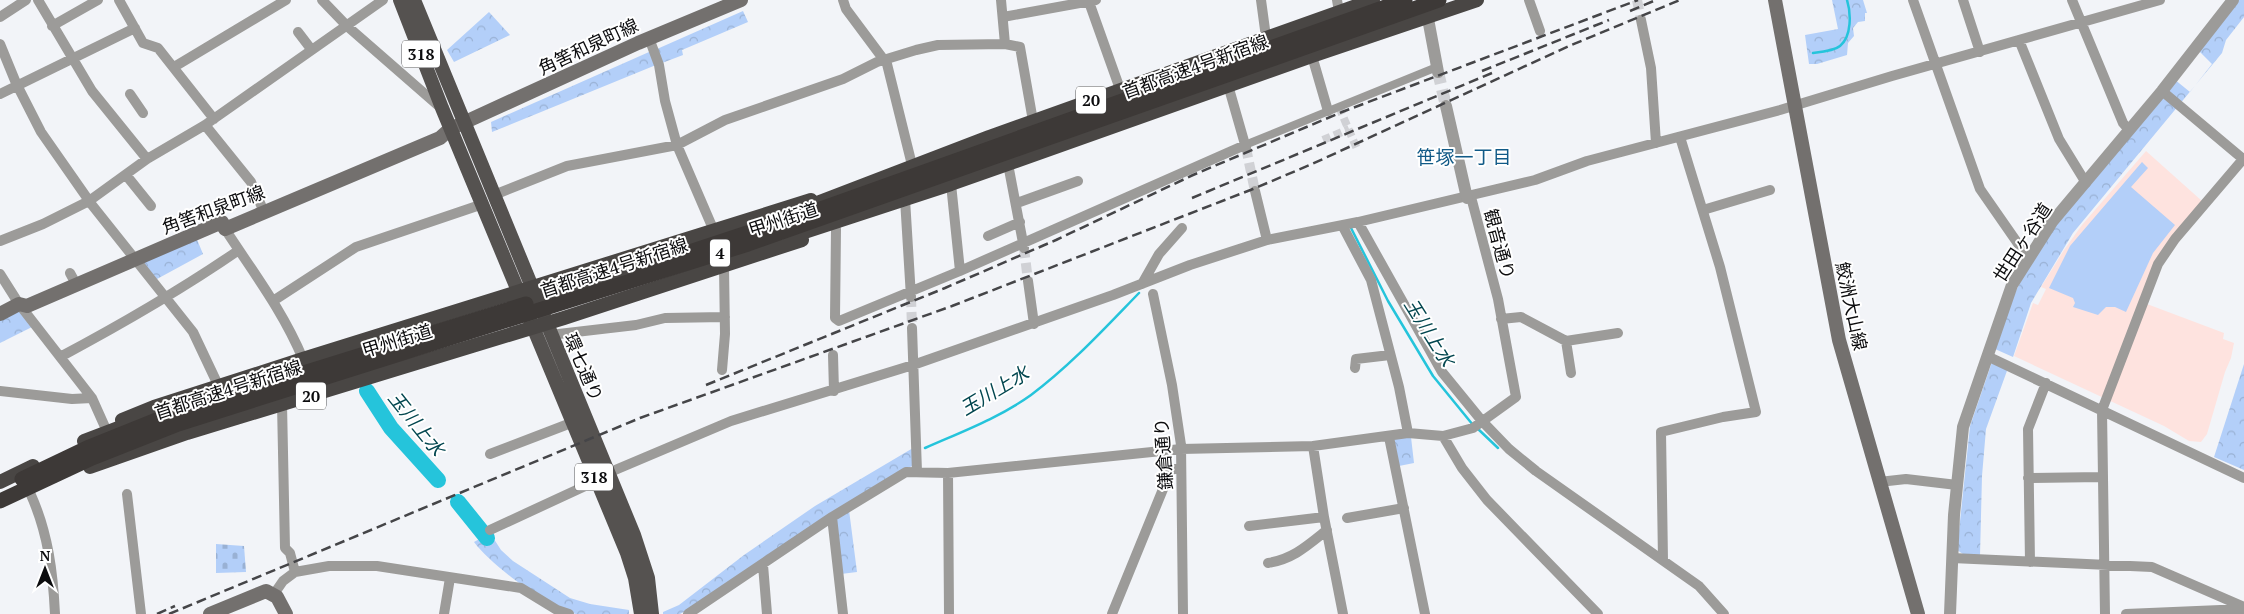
<svg xmlns="http://www.w3.org/2000/svg" width="2244" height="614" font-family="'PT Serif','Noto Sans JP',serif">
  <style>
    .education { fill: #fee3df }
    .grass { fill: #b3cff9 }
    .cemetery { fill: url(#cemetery-stones) }
    .park { fill: url(#park-crowns) }
    .lines { fill: none; stroke-linecap: round; stroke-linejoin: round }
    .stream { stroke: #25c4db; stroke-width: 2.5 }
    .river { stroke: #25c4db; stroke-width: 16 }
    .pedestrian-tunnel { stroke: #d0d1d5; stroke-width: 8; stroke-dasharray: 8 4; stroke-linecap: butt }
    .minor-tunnel { stroke: #d0d1d5; stroke-width: 10; stroke-dasharray: 10 5; stroke-linecap: butt }
    .tertiary-tunnel { stroke: #d0d1d5; stroke-width: 12; stroke-dasharray: 12 6; stroke-linecap: butt }
    .pedestrian { stroke: #9c9b99; stroke-width: 8 }
    .minor { stroke: #9c9b99; stroke-width: 10 }
    .tertiary { stroke: #9c9b99; stroke-width: 12 }
    .secondary { stroke: #73706e; stroke-width: 14 }
    .primary { stroke: #555250; stroke-width: 14 }
    .trunk { stroke: #494644; stroke-width: 14 }
    .motorway { stroke: #3d3937; stroke-width: 15 }
    .rail { stroke: #454548; stroke-width: 2.5; stroke-dasharray: 10 5; stroke-linecap: butt }
    .labels { text-anchor: middle; dominant-baseline: central; stroke-width: 4; stroke-linejoin: round; paint-order: stroke }
    .shield { fill: #fff; stroke: #555556; stroke-width: 1 }
    .shield-label { font-size: 16px; font-weight: bold; fill: #0c0c0e }
    .street-label { font-size: 18px; fill: #0c0c0e; stroke: #fff }
    .neighbourhood-label { font-size: 19px; fill: #115a87; stroke: #fff }
    .water-label { font-size: 19px; font-style: italic; fill: #02464f; stroke: #fff }
  </style>
  <defs>
    <pattern id="cemetery-stones" width="16" height="16" patternUnits="userSpaceOnUse" patternTransform="scale(1.25)"><rect width="16" height="16" fill="#b3cff9"/><path d="M2 7V4a2 2 0 0 1 4 0v3zM10 15v-3a2 2 0 0 1 4 0v3z" fill="#99b1d4"/></pattern>
    <pattern id="park-crowns" width="20" height="18" patternUnits="userSpaceOnUse" patternTransform="scale(1.25)"><rect width="20" height="18" fill="#b3cff9"/><path d="M2 6a3 3 0 1 1 6 0M12 15a3 3 0 1 1 6 0" fill="none" stroke="#99b1d4"/></pattern>
  </defs>
  <rect width="100%" height="100%" fill="#f2f4f8"/>
  <path class="education" d="M2146 151 2202 201 2156 258 2139 301 2224 333 2223 339 2234 343 2231 358 2225 372 2207 434 2201 442 2189 441 2164 426 2014 356 2033 303 2038 305 2046 289 2041 287 2064 250 2082 225Z"/>
  <path class="grass" d="M2142 162 2148 168 2131 187 2175 225 2153 253 2126 312 2115 307H2106L2098 315 2073 307 2075 303 2073 298 2049 288 2070 246Z"/>
  <path class="cemetery" d="M216 544 244 546 246 572 216 573Z"/>
  <path class="park" d="M1832 0H1863L1867 13H1865V21L1858 22 1853 28 1854 36 1848 43 1847 55 1817 64H1809L1805 35 1838 29Z
    M2238 0H2244V17L2226 40 2222 53 2073 233 2031 303 2013 357 1995 349 2014 295 2031 260 2050 230 2174 79 2190 92 2212 64 2198 50Z
    M743 11 748 22 682 50 683 55 662 63 657 49Z
    M489 12 510 35 454 62 447 50Z
    M649 52 653 55 656 65 492 132 491 122Z
    M196 237 203 254 157 279 141 261Z
    M19 311 32 327 0 343V318Z
    M1992 362 2008 368 1986 429 1982 476 1980 556 1963 554 1957 550 1970 426Z
    M2244 364V470L2214 457Z
    M1411 437 1414 463 1399 466 1394 439Z
    M913 448 914 465 876 485 691 608 680 614H663V612L679 605 744 555 815 506Z
    M849 510 857 572 841 574 834 519Z
    M490 533 501 550 513 561 570 598 590 604 629 610V614C612 614 592 614 576 614 548 608 491 565 474 542Z"/>
  <g class="lines">
    <path class="stream" d="M1813 53C1822 52 1834 51 1840 46 1852 36 1851 13 1847 0
      M1350 226 1388 301 1433 376 1473 425
      M1477 428 1498 448
      M925 448C961 432 999 418 1031 395 1071 365 1105 328 1139 293"/>
    <path class="river" d="M367 391 391 428 438 480
      M458 502 487 538"/>
    <path class="pedestrian-tunnel" d="M1339 107 1357 149
      M1323 140 1349 129"/>
    <path class="minor-tunnel" d="M1637 0 1641 20
      M1246 148 1255 191
      M1024 248 1028 281
      M911 297 912 328"/>
    <path class="tertiary-tunnel" d="M1438 72 1446 106"/>
    <path class="pedestrian" d="M1245 145 1432 69"/>
    <path class="minor" d="M38 0 92 91 147 159
      M119 0 143 43 158 48 214 119
      M322 0 347 26 441 108
      M843 0 846 9 887 64 912 165
      M1001 0 1005 44
      M1261 0 1266 37
      M1337 0 1339 12
      M1529 0 1540 31
      M1913 0 1980 189 2028 258
      M1963 0 1980 52
      M2072 0 2123 123 2129 130
      M1089 2 1120 89
      M0 17 26 0
      M1003 17 1096 0
      M1641 20 1651 68 1656 143
      M52 26 98 0
      M298 32 311 49
      M649 38 659 65 665 101 677 145 714 231
      M2019 40 2059 139 2086 183
      M0 44 16 83 41 132 92 205 193 332 219 387
      M1312 56 1328 111
      M174 67 286 0
      M1228 85 1246 148
      M2162 91 2243 159
      M0 94 135 28
      M130 94 143 113
      M205 125 251 182 264 212
      M1008 164 1024 248
      M126 175 151 206
      M951 184 960 271
      M1255 191 1267 240
      M494 195 567 166 677 145 725 120 843 79 877 62 916 50 938 45 1005 44 1020 47 1033 121
      M905 199 911 297
      M1017 203 1078 181
      M1703 210 1770 190
      M1358 222 1442 372 1482 421 1509 449 1536 471 1699 586 1724 614
      M1342 225 1371 280 1399 387 1408 433
      M225 229C253 272 283 311 303 359
      M836 229 835 318 839 321 960 271 1245 145
      M988 236 1020 222
      M0 241 43 224 89 201 147 159 205 125 383 0
      M70 273 76 284
      M0 274 19 304 92 398 105 427
      M1028 281 1034 324
      M1142 284 1159 254 1182 228
      M1153 294 1172 385 1181 445 1183 614
      M273 301 356 247 483 204
      M1501 319 1521 317 1566 341 1618 333
      M912 328 917 472
      M550 335 636 325 665 318 725 317
      M1566 341 1571 373
      M833 355 834 391
      M1987 356 2244 478
      M60 357C122 324 181 290 239 250
      M1355 368 1356 359 1390 355
      M722 370 725 334 724 267
      M0 391 72 399 92 398
      M282 404 285 548 290 553 295 572
      M1443 436 1462 468 1487 500 1598 614
      M1389 437 1425 614
      M1313 446 1324 517 1343 614
      M490 454 571 423
      M608 473 731 421 913 365 1113 295 1190 265 1267 240 1358 222 1535 180 1587 161 1780 110 1892 76 2160 0
      M948 473 949 614
      M2028 478 2102 477
      M1879 482 1906 479 1957 485
      M127 494 141 614
      M31 495C48 533 53 572 55 614
      M832 517 843 614
      M1347 518 1404 508
      M1249 526 1324 517
      M490 530 596 481
      M1952 558 2152 567 2244 607
      M1663 560 1661 432 1723 417 1756 412 1720 267 1680 137
      M2030 562 2028 429 2046 383
      M1268 563C1293 559 1307 546 1327 530
      M763 565 767 614
      M274 594 283 581 295 572 329 566H377L521 588 557 610 569 614
      M444 614 450 578
      M688 614 832 517 906 472 948 473 1181 449 1313 446 1408 433 1443 436 1473 428 1516 397 1498 299 1471 197
      M1112 614 1170 472 1172 469H1181
      M2105 614 2102 410 2158 264 2175 239 2244 158
      M2126 614 2244 609"/>
    <path class="tertiary" d="M1426 8 1438 72
      M1446 106 1467 198
      M1950 614 1954 515 1963 427 2012 285 2052 222 2162 91 2233 0"/>
    <path class="secondary" d="M1775 0 1839 340 1918 614
      M0 314 19 304 27 306 222 222 225 229 440 138 450 129 638 43 741 0
      M210 614 266 591 277 597 286 614"/>
    <path class="primary" d="M400 0 442 108 627 553 635 578 641 614
      M414 0 634 535 648 578 652 614"/>
    <path class="trunk" d="M804 208 989 137 1373 0
      M789 237 951 184 1312 56 1477 0
      M515 304 647 262
      M122 420 154 407 303 359 811 200
      M84 441 134 422
      M90 467 187 433 564 318 802 240
      M0 482 33 466"/>
    <path class="motorway" d="M638 269 826 207 1405 0
      M22 479 87 448 174 413 526 304
      M0 501 92 458 178 424 748 244 1439 0"/>
    <path class="rail" d="M1630 11 1656 0
      M1482 71 1609 20
      M1192 198 1492 73
      M706 385 945 288 1056 240 1193 175 1342 112 1638 0
      M157 614 175 606
      M169 614 640 418 952 306 1253 189 1312 164 1569 46 1680 0"/>
  </g>
  <g class="labels">
    <g class="shield">
      <rect x="402" y="40.5" width="38" height="27" rx="4"/>
      <rect x="1076" y="86.5" width="30" height="27" rx="4"/>
      <rect x="710" y="239.5" width="20" height="27" rx="4"/>
      <rect x="296" y="382.5" width="30" height="27" rx="4"/>
      <rect x="575" y="463.5" width="38" height="27" rx="4"/>
    </g>
    <g class="shield-label">
      <text x="421" y="54">318</text>
      <text x="1091" y="100">20</text>
      <text x="720" y="253">4</text>
      <text x="311" y="396">20</text>
      <text x="594" y="477">318</text>
    </g>
    <g class="street-label">
      <text transform="translate(588 46) rotate(-25)">角筈和泉町線</text>
      <text transform="translate(1195 66) rotate(-20)">首都高速4号新宿線</text>
      <text transform="translate(213 209) rotate(-20)">角筈和泉町線</text>
      <text transform="translate(783 219) rotate(-18)">甲州街道</text>
      <text transform="translate(2022 242) rotate(-57)">世田ヶ谷道</text>
      <text transform="translate(1500 244) rotate(75)">観音通り</text>
      <text transform="translate(614 267) rotate(-18)">首都高速4号新宿線</text>
      <text transform="translate(1852 306) rotate(78)">鮫洲大山線</text>
      <text transform="translate(397 340) rotate(-17)">甲州街道</text>
      <text transform="translate(584 367) rotate(67)">環七通り</text>
      <text transform="translate(228 389) rotate(-18)">首都高速4号新宿線</text>
      <text transform="translate(1163 454) rotate(-94)">鎌倉通り</text>
    </g>
    <g class="neighbourhood-label">
      <text x="1464" y="156">笹塚一丁目</text>
    </g>
    <g class="water-label">
      <text transform="translate(1430 332) rotate(58)">玉川上水</text>
      <text transform="translate(994 390) rotate(-31)">玉川上水</text>
      <text transform="translate(417 423) rotate(51)">玉川上水</text>
    </g>
  </g>
  <g transform="translate(45 569)" stroke="#ffffff" stroke-width="4" paint-order="stroke">
  <path d="M0-4L9 19L0 12L-9 19Z" fill="#0c0c0e"/>
  <text y="-8" font-size="14" font-weight="bold" text-anchor="middle" fill="#0c0c0e">N</text>
  </g>
</svg>
